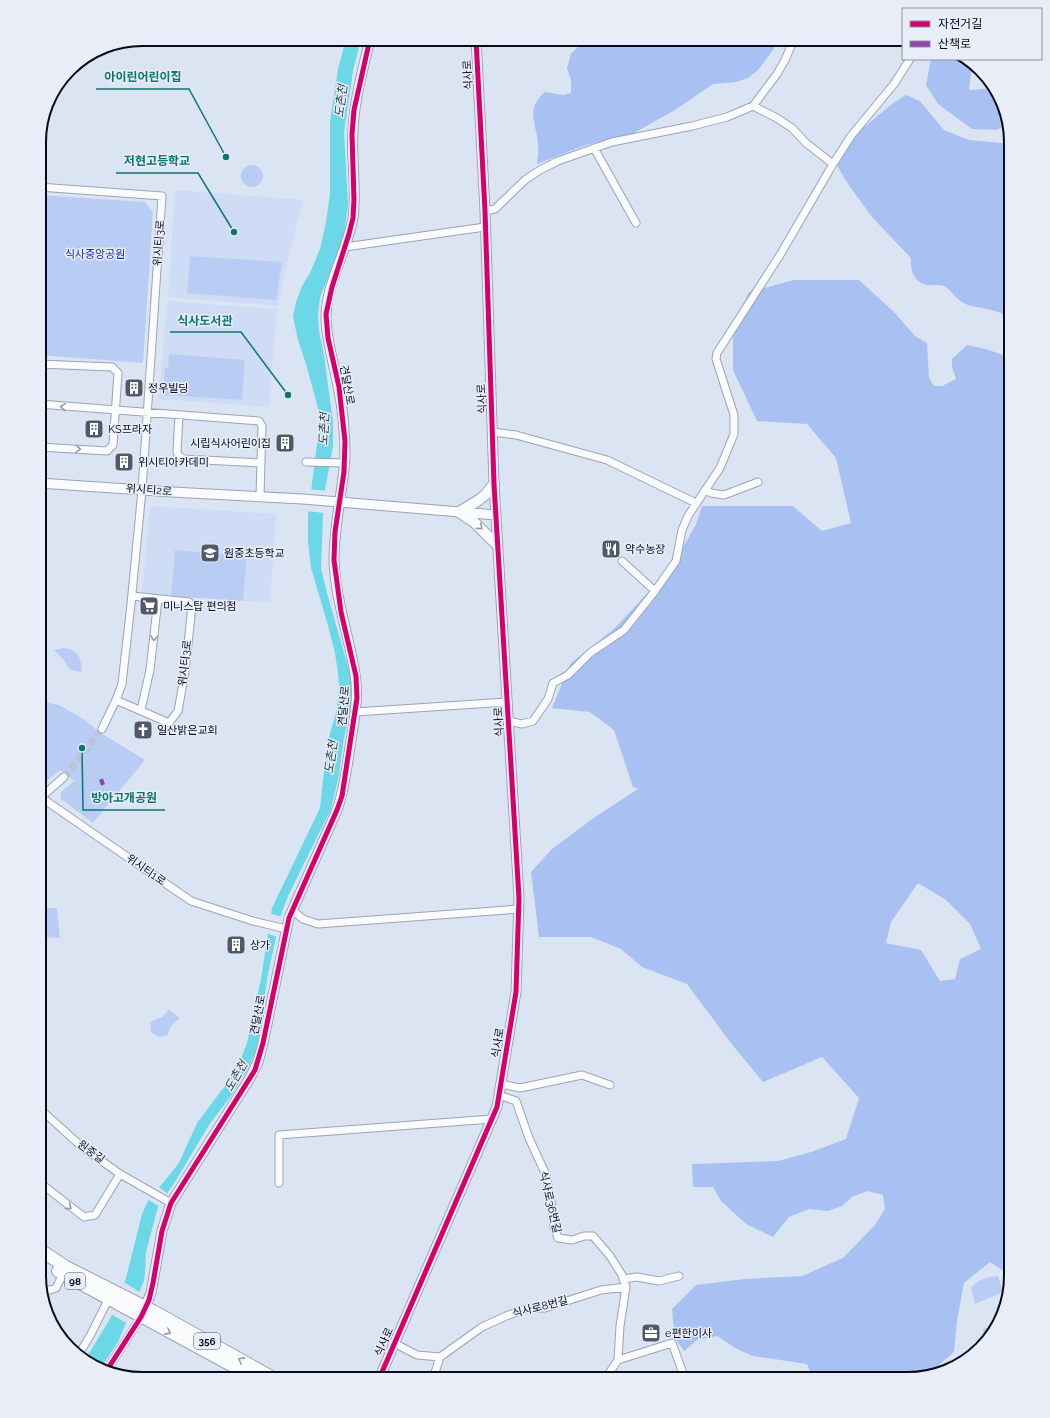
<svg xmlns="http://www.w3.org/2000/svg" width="1050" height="1418" font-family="Raleway,'Noto Sans KR',sans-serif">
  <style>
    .built { fill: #cfdcf5 }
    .green { fill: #b9cdf4 }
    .forest { fill: #a8c0f2; fill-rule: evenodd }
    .water { fill: #6cd8e7 }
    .pier { fill: #dbe4f3 }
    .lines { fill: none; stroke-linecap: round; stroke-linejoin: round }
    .minor-tunnel { stroke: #bbc4d3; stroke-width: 7; stroke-dasharray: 7 3.5; stroke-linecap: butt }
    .minor-casing { stroke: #9ca4b4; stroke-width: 9 }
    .tertiary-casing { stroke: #9ca4b4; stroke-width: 11 }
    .secondary-casing { stroke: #9ca4b4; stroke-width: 12 }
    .primary-casing { stroke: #9ca4b4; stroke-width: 14 }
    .minor { stroke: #fafbfd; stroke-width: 7 }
    .tertiary { stroke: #fafbfd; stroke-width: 9 }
    .secondary { stroke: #fafbfd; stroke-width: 10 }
    .primary { stroke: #fafbfd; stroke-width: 12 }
    .quiet { stroke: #8e44ad; stroke-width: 4; stroke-dasharray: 8 4; stroke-linecap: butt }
    .cycleway-casing { stroke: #e8edf7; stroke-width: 8 }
    .cycleway { stroke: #d6006c; stroke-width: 5 }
    .oneway { stroke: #989ba3 }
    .labels { text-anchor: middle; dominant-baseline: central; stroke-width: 3; stroke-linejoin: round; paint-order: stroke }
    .shield { fill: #e8edf7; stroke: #4a505e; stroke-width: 1 }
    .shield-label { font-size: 10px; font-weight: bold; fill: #060c1c }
    .street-label { font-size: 11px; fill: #060c1c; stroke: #e8edf7 }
    .park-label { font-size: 11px; fill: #1232a3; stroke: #e8edf7 }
    .poi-label { font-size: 11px; fill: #060c1c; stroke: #e8edf7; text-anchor: start }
    .water-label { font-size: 12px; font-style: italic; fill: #254447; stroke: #e8edf7 }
    .rim { fill: none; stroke: #060c1c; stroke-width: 2 }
    .leader { fill: none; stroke: #0f766e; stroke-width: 1.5 }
    .callout-dot { fill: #0f766e; stroke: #e8edf7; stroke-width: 1.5 }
    .callout-label { font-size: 12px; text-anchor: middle; font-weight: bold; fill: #0f766e; stroke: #e8edf7; stroke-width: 3; stroke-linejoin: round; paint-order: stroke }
  </style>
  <rect width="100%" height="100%" fill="#dbe4f3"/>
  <path class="built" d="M175 190 303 200 287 263 278 306 168 297Z
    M167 301 277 309 269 407 159 399Z
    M150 506 276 514 270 603 145 594 142 592Z"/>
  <path class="green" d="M241 176a11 11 0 1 1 22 0a11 11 0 1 1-22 0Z
    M39 195 145 202 153 212 143 363 39 355Z
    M190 256 282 262 276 300 187 293Z
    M169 354 245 360 242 400 163 395 165 368H168Z
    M175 550 247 556 243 601 171 596Z
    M63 648C79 649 81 658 82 672L70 670 64 660 54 650Z
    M39 696 49 703 59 705 85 720 99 732 145 760 93 823 61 799V792L74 781 61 771 60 770 44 783 39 784Z
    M39 908H57L60 938 39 937Z
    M169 1010 180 1018 171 1026 167 1036 158 1037 151 1032 150 1022 162 1017Z
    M998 1276 1003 1292 975 1304 971 1288C977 1280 988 1276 998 1276Z
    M998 1324 997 1327 985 1340 983 1329Z"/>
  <path class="forest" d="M585 39H778L773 50 758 70 748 78 736 82 713 84 675 110 634 133 583 146 537 164C538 157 539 149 538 142 535 121 526 108 545 92L563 95 571 93V80L567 68 571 54Z
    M931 59H966L972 65 969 90 995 88 997 90 1007 126 995 130 972 129 938 104 926 85Z
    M906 95 920 101 944 130 969 140 1001 143 1011 141V319C999 309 982 309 968 305 955 300 953 291 944 286 939 284 933 286 928 285 914 283 910 270 911 258L872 217 848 184 835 162 843 145 893 103Z
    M794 280H859L895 313 915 336 927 343 929 378 934 386H942L956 379 952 367V359L967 345 986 349 1006 356H1011V1276L990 1262 964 1283 957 1320 954 1352 932 1371 931 1373 908 1379H813L807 1364 753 1356 737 1349 717 1336 697 1340 684 1351 675 1338 672 1309 696 1285 745 1279 802 1276 843 1258 875 1225 885 1209 883 1195 867 1191 852 1197 842 1206 828 1211 809 1209 789 1217 773 1237 746 1224 721 1201 713 1187H693L692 1164 778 1161 811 1152 846 1139 859 1098 822 1057 763 1082 734 1047 687 984 642 967 621 949 591 937H539L531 872 552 849 595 817 638 789 633 787 614 730 590 712 552 708 570 664 614 629 653 587 685 544 696 524 702 506H793L822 531 851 523 836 458 807 424 757 421 733 370V325L749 292ZM918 883 946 900 970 924 981 949 960 959 955 979 940 981 921 950 886 943 891 922Z"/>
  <path class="water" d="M346 39H361L353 71 344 132 348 204 344 235 332 268 320 297 318 316 319 331 324 355 333 422V446L325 490 323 515 321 568 327 593 351 677 353 697 344 738 339 775 331 809 288 896 281 915 268 974 257 1048 249 1067 231 1096 209 1125 173 1185 158 1207 146 1252 145 1272 144 1281 118 1342 101 1368 90 1365 85 1360 111 1317 126 1278 142 1214 148 1201 179 1163 197 1123 230 1079 240 1061 247 1043 261 979 272 908 320 808 327 744 337 709 339 685 338 673 335 653 327 622 311 568 308 542V515L320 421 318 408 306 364 298 340 293 317 296 302 302 286 310 273 320 249 326 222 330 194V122L338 69Z"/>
  <path class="pier" d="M309 489 326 491 325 513 306 511Z
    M269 913 282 917 277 937 266 933Z
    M157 1186 168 1194 160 1207 147 1199Z
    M122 1281 141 1293 128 1324 111 1314Z"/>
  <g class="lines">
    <path class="minor-tunnel" d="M64 777 102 729"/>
    <defs>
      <path id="minor" d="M753 106 775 117 792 128 806 143 833 164
        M594 148 636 223
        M39 187 162 196 142 490 131 604 122 684 116 700 102 729
        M485 211 495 209 525 180 540 170 558 161 612 142 692 126 727 117 753 106 777 74 785 60 794 39
        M345 247 485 227
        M39 404 259 421 262 426 260 497
        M179 415 177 452 179 456 184 459 261 463
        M493 432 516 435 607 460 696 503
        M39 447 107 451 113 445 118 373 112 367 39 364
        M306 462 344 463
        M705 490 711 493 724 495 758 482
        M622 561 655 591
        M116 700 169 723 178 711 185 672 192 606 189 602 132 596
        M141 710 150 670 158 599
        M355 712 507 702
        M508 721 522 724 533 721 548 699 553 683 568 675 590 653 624 630 655 591 676 561 682 530 688 516 720 468 734 434V415L716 359 717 353 780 255 833 164 851 136 894 84 910 59
        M39 796 191 901 253 921 286 929
        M39 799 64 777
        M292 910 303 919 318 924 519 909
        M501 1084 520 1088 582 1075 610 1085
        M499 1095 516 1101 529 1138 546 1175 552 1207 554 1227 558 1238 572 1240 584 1236H593L610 1256 622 1275 626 1287 620 1326 618 1360 605 1379
        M39 1108 81 1146 120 1174 171 1203
        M39 1182 84 1217 95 1215 120 1174
        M279 1183V1135L492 1119
        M623 1279 637 1277 659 1281 679 1276
        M43 1292 56 1288 63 1274
        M394 1343 417 1355 440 1357 482 1327 506 1316 528 1308H545L601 1290 626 1287
        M79 1354 90 1336 110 1296
        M618 1360 672 1343 685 1379
        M107 1370 141 1317
        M433 1379 440 1357"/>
      <path id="tertiary" d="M39 483 172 492 303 499 496 515
        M143 1312 151 1293 162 1231 171 1203 250 1078 258 1062 263 1043 289 918 337 810C345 788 347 764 351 741 354 719 359 697 355 674 349 636 335 598 334 559 334 524 343 491 345 457 345 434 343 409 338 386 334 363 326 340 326 317 326 283 347 252 353 218 357 190 351 160 353 132 354 100 363 70 370 39
        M379 1379 497 1107 516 992 519 898 494 484 485 211 476 39"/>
      <path id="secondary" d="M494 484 485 495 479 500 459 512 474 522 497 545"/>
      <path id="primary" d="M39 1249 66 1267 153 1311 275 1379
        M58 1271 257 1379"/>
    </defs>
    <use href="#minor" class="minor-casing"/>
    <use href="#tertiary" class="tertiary-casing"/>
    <use href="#secondary" class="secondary-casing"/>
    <use href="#primary" class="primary-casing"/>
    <use href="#minor" class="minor"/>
    <use href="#tertiary" class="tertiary"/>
    <use href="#secondary" class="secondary"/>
    <use href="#primary" class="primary"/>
    <path class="quiet" d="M101 779 103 785"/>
    <defs>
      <path id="cycleway" d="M107 1370 141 1317 149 1300 153 1283 162 1231 171 1203 255 1070 263 1043 289 918 337 810 342 796 357 698 356 676 341 612 334 560 335 532 344 472 345 441 339 387 328 338 326 314 332 287 349 234 353 218 354 200 352 134 354 110 370 39
        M379 1379 497 1107 516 992 519 898 494 484 485 211 476 39"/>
    </defs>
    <use href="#cycleway" class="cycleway-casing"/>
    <use href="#cycleway" class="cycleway"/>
  </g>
  <defs><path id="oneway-chevron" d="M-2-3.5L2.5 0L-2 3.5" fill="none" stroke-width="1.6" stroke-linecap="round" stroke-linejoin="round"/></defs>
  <g class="oneway">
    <use href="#oneway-chevron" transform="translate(63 407) rotate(-175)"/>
    <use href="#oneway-chevron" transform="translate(78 449) rotate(4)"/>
    <use href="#oneway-chevron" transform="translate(480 527) rotate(41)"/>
    <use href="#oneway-chevron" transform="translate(154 638) rotate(97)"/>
    <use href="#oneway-chevron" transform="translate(69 1207) rotate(37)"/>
    <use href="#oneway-chevron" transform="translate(168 1332) rotate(28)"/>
    <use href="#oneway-chevron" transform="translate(241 1360) rotate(-151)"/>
  </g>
  <defs>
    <symbol id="building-square" viewBox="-11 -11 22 22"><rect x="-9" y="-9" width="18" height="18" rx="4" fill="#515867" stroke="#e8edf7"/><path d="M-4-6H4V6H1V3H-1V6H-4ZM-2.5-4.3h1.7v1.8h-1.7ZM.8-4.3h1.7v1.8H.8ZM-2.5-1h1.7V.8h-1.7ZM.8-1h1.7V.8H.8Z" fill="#fff"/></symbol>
    <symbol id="restaurant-square" viewBox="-11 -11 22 22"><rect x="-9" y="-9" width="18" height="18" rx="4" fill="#515867" stroke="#e8edf7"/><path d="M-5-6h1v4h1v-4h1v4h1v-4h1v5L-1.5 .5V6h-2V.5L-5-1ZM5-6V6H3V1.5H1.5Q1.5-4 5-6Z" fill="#fff"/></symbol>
    <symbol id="school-square" viewBox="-11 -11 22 22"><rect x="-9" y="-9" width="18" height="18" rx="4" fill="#515867" stroke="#e8edf7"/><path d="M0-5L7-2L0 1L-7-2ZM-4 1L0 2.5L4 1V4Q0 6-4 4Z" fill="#fff"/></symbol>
    <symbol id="supermarket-square" viewBox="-11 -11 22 22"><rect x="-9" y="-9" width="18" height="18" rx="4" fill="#515867" stroke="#e8edf7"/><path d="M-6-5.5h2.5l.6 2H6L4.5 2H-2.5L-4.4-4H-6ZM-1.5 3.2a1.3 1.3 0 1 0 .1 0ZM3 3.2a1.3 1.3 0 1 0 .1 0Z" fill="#fff"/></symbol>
    <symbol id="church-square" viewBox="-11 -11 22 22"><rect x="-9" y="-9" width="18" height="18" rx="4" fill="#515867" stroke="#e8edf7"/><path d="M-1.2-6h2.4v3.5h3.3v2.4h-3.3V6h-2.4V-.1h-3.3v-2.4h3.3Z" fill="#fff"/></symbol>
    <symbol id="office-square" viewBox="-11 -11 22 22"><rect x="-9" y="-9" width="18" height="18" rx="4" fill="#515867" stroke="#e8edf7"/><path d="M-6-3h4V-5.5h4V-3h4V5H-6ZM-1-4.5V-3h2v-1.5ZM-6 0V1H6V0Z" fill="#fff"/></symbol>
  </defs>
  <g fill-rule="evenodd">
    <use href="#building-square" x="123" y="377" width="22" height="22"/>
    <use href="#building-square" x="83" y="418" width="22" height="22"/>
    <use href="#building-square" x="274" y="432" width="22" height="22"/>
    <use href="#building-square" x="113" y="451" width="22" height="22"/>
    <use href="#restaurant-square" x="600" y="538" width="22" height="22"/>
    <use href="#school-square" x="199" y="542" width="22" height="22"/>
    <use href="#supermarket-square" x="138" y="595" width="22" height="22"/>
    <use href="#church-square" x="132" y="719" width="22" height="22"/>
    <use href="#building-square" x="225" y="934" width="22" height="22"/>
    <use href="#office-square" x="640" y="1322" width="22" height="22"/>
  </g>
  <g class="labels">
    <g class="shield">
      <rect x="65" y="1273" width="20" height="16" rx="3"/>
      <rect x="194" y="1333" width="26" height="16" rx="3"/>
    </g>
    <g class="shield-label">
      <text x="75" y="1281">98</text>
      <text x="207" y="1341">356</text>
    </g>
    <g class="street-label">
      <text transform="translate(468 75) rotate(-93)">식사로</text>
      <text transform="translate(159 243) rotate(-86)">위시티3로</text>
      <text transform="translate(347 385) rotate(80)">견달산로</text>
      <text transform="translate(482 399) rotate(-92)">식사로</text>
      <text transform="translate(149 490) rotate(4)">위시티2로</text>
      <text transform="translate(185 663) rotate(-83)">위시티3로</text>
      <text transform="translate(344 706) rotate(-85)">견달산로</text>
      <text transform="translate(499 722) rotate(-93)">식사로</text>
      <text transform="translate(146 870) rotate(35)">위시티1로</text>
      <text transform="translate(258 1015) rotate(-79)">견달산로</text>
      <text transform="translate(498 1043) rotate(-81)">식사로</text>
      <text transform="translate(91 1152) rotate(37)">원중길</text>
      <text transform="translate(550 1202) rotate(77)">식사로36번길</text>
      <text transform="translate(540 1307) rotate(-14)">식사로8번길</text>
      <text transform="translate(384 1342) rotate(-66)">식사로</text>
    </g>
    <g class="park-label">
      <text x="95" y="254">식사중앙공원</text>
    </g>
    <g class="poi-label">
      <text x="148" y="388">정우빌딩</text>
      <text x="108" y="429">KS프라자</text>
      <text x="271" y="443" text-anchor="end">시립식사어린이집</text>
      <text x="138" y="462">위시티아카데미</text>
      <text x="625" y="549">약수농장</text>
      <text x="224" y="553">원중초등학교</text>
      <text x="163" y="606">미니스탑 편의점</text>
      <text x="157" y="730">일산밝은교회</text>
      <text x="250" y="945">상가</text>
      <text x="665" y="1333">e편한이사</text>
    </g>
    <g class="water-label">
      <text transform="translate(341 101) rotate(-83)">도촌천</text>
      <text transform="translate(324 429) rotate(-87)">도촌천</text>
      <text transform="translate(331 757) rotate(-82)">도촌천</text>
      <text transform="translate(236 1076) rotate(-60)">도촌천</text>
    </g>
  </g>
  <path d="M0 0H1050V1418H0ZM142 46H908A96 96 0 0 1 1004 142V1276A96 96 0 0 1 908 1372H142A96 96 0 0 1 46 1276V142A96 96 0 0 1 142 46Z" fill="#e8edf7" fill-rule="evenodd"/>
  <path class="rim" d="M142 46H908A96 96 0 0 1 1004 142V1276A96 96 0 0 1 908 1372H142A96 96 0 0 1 46 1276V142A96 96 0 0 1 142 46Z"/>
  <path class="leader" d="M226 157L189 89H96M234 232L198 173H116M288 395L241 332H170M82 748L83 810H165"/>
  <g class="callout-dot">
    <circle cx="226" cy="157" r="4"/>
    <circle cx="234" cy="232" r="4"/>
    <circle cx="288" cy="395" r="4"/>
    <circle cx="82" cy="748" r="4"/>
  </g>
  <g class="callout-label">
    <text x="143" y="81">아이린어린이집</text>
    <text x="157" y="165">저현고등학교</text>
    <text x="205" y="325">식사도서관</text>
    <text x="124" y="802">방아고개공원</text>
  </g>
  <rect x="902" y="8" width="140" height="52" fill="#e8edf7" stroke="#8e939f"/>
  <rect x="910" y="21" width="20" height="6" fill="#d6006c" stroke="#8e939f"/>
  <text x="938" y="28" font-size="12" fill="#060c1c">자전거길</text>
  <rect x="910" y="41" width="20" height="6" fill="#8e44ad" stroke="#8e939f"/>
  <text x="938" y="48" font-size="12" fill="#060c1c">산책로</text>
</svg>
